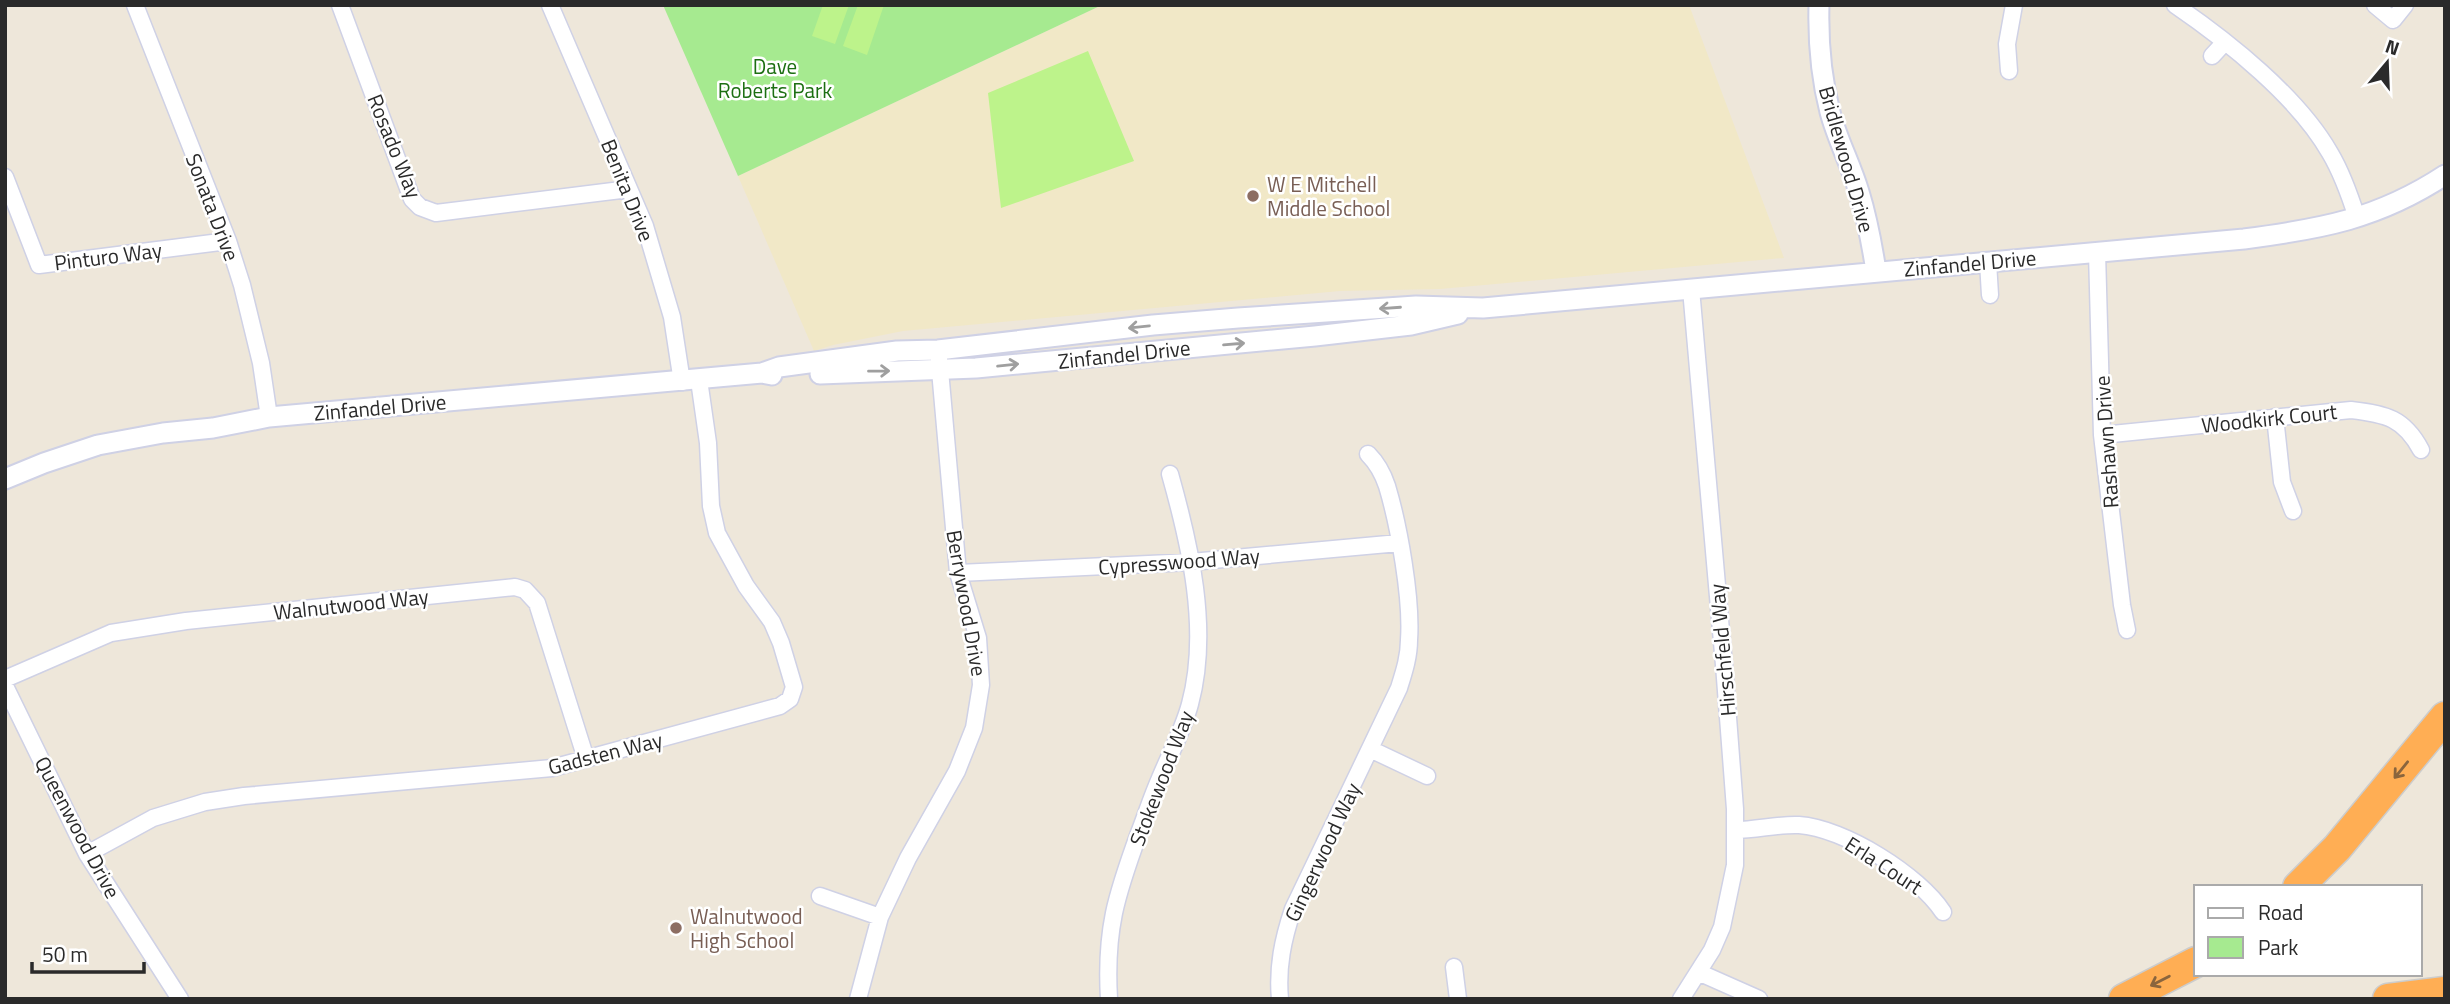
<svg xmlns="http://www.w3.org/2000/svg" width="2450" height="1004" font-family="'Titillium Web',sans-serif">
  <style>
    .education { fill: #f1e8c7 }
    .green { fill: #a6ea90 }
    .pitch { fill: #bdf38b }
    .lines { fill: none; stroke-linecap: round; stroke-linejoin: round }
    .minor-casing { stroke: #cfd1e5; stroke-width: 19 }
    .tertiary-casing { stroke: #cfd1e5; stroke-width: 23 }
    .motorway-casing { stroke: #ccc; stroke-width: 33 }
    .minor { stroke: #fff; stroke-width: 16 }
    .tertiary { stroke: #fff; stroke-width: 19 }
    .motorway { stroke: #ffae54; stroke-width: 30 }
    .oneway { stroke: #9f9f9f }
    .oneway2 { stroke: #8a653d }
    .education-dot { fill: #8d6e63; stroke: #fff; stroke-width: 2.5 }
    .labels { text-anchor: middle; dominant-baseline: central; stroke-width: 5; stroke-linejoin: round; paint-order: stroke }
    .park-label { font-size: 21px; fill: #1c6f12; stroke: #fff }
    .street-label { font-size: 21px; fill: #2a2a2a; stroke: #fff }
    .education-label { font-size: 21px; fill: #785e54; stroke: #fff; text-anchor: start }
  </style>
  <rect width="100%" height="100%" fill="#eee7da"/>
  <path class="education" d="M1102 5H1689L1784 258 1440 289 1340 291 903 331 833 345 814 351 738 176Z"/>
  <path class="green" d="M663 5H1102L738 176Z"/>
  <path class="pitch" d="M823 5H849L835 44 812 36Z
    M858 5H884L867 55 843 46Z
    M1088 51 1134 161 1001 208 988 93Z"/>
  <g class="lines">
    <defs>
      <path id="minor" d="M135 5 228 241 242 285 261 363 269 417
        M340 5 412 199 420 207 436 213 629 189
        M550 5 645 226 672 317 682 382
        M2175 5C2229 42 2298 97 2330 153 2342 173 2350 196 2357 218
        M2375 5 2393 20 2405 5
        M2212 56 2224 43
        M2009 71 2007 44 2014 5
        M5 177 39 265 228 241
        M2097 252 2102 435 2122 605 2127 630
        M1988 262 1990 295
        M2275 417 2282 482 2293 511
        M2102 435 2351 410C2386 414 2404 418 2421 450
        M958 573 1191 562 1399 543
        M5 679 111 633 186 621 515 587 525 590 537 603 586 759
        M5 686 87 854 180 999
        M1370 749 1427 776
        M1735 830C1757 830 1778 824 1799 825 1844 828 1919 875 1943 912
        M87 854 153 818 205 802 244 796 552 768 780 706 790 699 794 687 781 643 772 622 746 586 717 533 711 506 708 443 699 380
        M820 896 880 917
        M1454 967 1458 999
        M1698 972 1759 999
        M858 999 880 917 908 858 957 771 974 728 981 685 978 638 958 573 939 359
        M1109 999C1105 930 1116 896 1139 833 1146 815 1152 796 1160 778 1170 754 1183 730 1190 704 1210 630 1190 545 1170 474
        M1280 999C1277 967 1283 939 1293 909L1399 688C1404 672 1409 657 1409 640 1412 599 1399 526 1387 486 1383 474 1377 463 1368 454
        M1681 999 1712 950 1722 927 1735 865V809L1724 665 1691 289"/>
      <path id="tertiary" d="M1819 5C1818 41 1821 77 1830 112 1837 139 1851 165 1859 192 1867 218 1872 245 1876 271
        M762 373 779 367 897 351 938 350 1153 325 1238 318 1416 306 1483 308 2244 239C2321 229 2378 219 2445 175
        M820 374 976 368 1315 336 1411 325 1458 314
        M5 479 44 463 98 445 163 433 213 428 269 417 762 373 772 375"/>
      <path id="motorway" d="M2298 887 2337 848 2445 717
        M2124 999 2196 962
        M2388 999 2445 992"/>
    </defs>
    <use href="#minor" class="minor-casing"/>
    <use href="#tertiary" class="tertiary-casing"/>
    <use href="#motorway" class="motorway-casing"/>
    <use href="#minor" class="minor"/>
    <use href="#tertiary" class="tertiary"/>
    <use href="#motorway" class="motorway"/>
  </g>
  <defs><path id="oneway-shaft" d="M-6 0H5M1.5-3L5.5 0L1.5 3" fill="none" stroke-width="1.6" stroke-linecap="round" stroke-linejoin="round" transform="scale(1.75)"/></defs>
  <g class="oneway">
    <use href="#oneway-shaft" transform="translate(1390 308) rotate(176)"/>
    <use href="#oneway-shaft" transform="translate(1139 327) rotate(174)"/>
    <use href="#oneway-shaft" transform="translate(1234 344) rotate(-5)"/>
    <use href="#oneway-shaft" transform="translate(1008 365) rotate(-6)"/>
    <use href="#oneway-shaft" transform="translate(879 371) rotate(-1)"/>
  </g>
  <g class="oneway2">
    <use href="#oneway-shaft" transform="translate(2401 770) rotate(129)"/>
    <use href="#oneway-shaft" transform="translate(2160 981) rotate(153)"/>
  </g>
  <g class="education-dot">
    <circle cx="1253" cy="196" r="7"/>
    <circle cx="676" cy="928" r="7"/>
  </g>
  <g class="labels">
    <g class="park-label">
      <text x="775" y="66">Dave<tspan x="775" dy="24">Roberts Park</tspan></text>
    </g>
    <g class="street-label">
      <text transform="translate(395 146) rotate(68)">Rosado Way</text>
      <text transform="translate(1847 159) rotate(74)">Bridlewood Drive</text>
      <text transform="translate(628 190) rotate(68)">Benita Drive</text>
      <text transform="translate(213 207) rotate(69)">Sonata Drive</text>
      <text transform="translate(108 256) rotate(-7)">Pinturo Way</text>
      <text transform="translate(1970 263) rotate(-5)">Zinfandel Drive</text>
      <text transform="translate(1124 354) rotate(-6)">Zinfandel Drive</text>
      <text transform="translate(380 407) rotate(-5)">Zinfandel Drive</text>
      <text transform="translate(2269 418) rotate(-6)">Woodkirk Court</text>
      <text transform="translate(2106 442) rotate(-94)">Rashawn Drive</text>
      <text transform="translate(1179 561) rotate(-4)">Cypresswood Way</text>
      <text transform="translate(967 603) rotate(80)">Berrywood Drive</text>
      <text transform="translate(351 604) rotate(-6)">Walnutwood Way</text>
      <text transform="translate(1722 650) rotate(-95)">Hirschfeld Way</text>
      <text transform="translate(605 753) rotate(-14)">Gadsten Way</text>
      <text transform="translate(1161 778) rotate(-69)">Stokewood Way</text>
      <text transform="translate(78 827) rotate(62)">Queenwood Drive</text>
      <text transform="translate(1322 852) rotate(-65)">Gingerwood Way</text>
      <text transform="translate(1884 865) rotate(33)">Erla Court</text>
    </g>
    <g class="education-label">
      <text x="1267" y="184">W E Mitchell<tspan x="1267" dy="24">Middle School</tspan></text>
      <text x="690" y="916">Walnutwood<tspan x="690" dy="24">High School</tspan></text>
    </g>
  </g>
  <rect width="2450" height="1004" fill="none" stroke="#2a2a2a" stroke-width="14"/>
  <rect x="2194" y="885" width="228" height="91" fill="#ffffff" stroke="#aaaaaa" stroke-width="2"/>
  <rect x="2208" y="908" width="35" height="10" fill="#ffffff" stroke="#aaaaaa" stroke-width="2"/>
  <text x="2258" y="920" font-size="21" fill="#2a2a2a">Road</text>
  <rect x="2208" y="937" width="35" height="21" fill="#a6ea90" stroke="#aaaaaa" stroke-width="2"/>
  <text x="2258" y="955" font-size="21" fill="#2a2a2a">Park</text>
  <g transform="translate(2387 63) rotate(19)" stroke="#ffffff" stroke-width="5" paint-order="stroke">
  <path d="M0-5L12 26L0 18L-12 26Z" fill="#2a2a2a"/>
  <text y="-10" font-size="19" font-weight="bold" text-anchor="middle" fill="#2a2a2a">N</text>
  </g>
  <path d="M32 962v10h112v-10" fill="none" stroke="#2a2a2a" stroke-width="3.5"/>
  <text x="42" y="962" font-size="21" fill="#2a2a2a" stroke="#ffffff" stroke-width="5" paint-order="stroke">50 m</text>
</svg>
